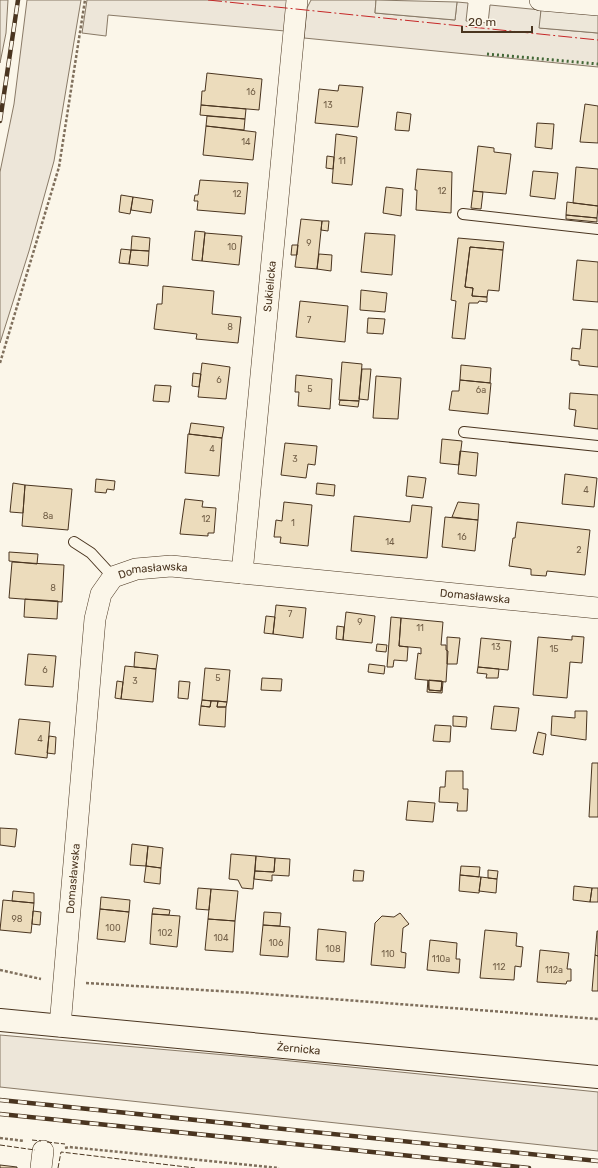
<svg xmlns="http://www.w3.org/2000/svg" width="598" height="1168" font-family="Rubik,sans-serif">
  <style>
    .green { fill: #ede6d9; stroke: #887966 }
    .parking { fill: #ede7d9; stroke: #887966 }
    .building { fill: #ecdcbc; stroke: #4a3520 }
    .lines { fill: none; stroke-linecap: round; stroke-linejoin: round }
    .service-casing { stroke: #4a3520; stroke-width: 12 }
    .minor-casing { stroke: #4a3520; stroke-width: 22 }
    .tertiary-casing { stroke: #4a3520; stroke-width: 24 }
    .path { stroke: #7f6f5c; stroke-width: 2.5; stroke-dasharray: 3 2; stroke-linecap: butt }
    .service { stroke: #fbf6e9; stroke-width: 10 }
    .minor { stroke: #fbf6e9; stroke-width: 21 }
    .tertiary { stroke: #fbf6e9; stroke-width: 22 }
    .rail-casing { stroke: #4a3520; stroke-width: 4.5 }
    .rail { stroke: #fbf6e9; stroke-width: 3; stroke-dasharray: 9; stroke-linecap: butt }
    .hedge { stroke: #436837; stroke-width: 3; stroke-dasharray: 2 3; stroke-linecap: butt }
    .fence { stroke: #4a3520; stroke-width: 1; stroke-dasharray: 5 2; stroke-linecap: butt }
    .power { stroke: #c62828; stroke-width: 1; stroke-dasharray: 14 3 2 3; stroke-linecap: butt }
    .labels { text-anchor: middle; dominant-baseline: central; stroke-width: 3; stroke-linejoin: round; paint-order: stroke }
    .number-label { font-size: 9px; fill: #725f47 }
    .street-label { font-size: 11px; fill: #4a3520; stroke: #fbf6e9 }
  </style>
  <rect width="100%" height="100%" fill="#fbf6e9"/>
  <path class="green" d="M0 0H8L6 33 0 63Z
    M27 0H81L54 161 29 251 0 343V172L14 104Z
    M87 0H287L285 31 108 15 106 36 82 33Z
    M311 0H376L375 13 455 20 457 2 468 3 466 21 488 23 490 5 541 10 540 28 598 33V67L304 38 307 8Z
    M0 1035 271 1059 598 1092V1151L0 1087Z"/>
  <path class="parking" d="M376 0 457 2 455 20 375 13Z
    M541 10 598 15V33L539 28Z"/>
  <path class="building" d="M207 73 262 79 259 110 201 105 202 91H205Z
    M339 85 363 87 358 127 315 123 319 89 338 91Z
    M585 104 598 106V143L580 142Z
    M201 105 246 109 245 119 200 115Z
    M397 112 411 114 409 131 395 130Z
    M207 116 245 119 244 130 206 126Z
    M537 123 554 124 552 149 535 147Z
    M206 126 256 132 253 160 203 155Z
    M336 134 357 137 352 185 332 183Z
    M478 146 494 148V152L511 154 506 194 473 191Z
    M327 156 334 157 333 169 326 168Z
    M576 167 598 169V206L573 203Z
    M417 169 452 172 451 213 416 210 417 190H415Z
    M533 171 558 173 555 199 530 196Z
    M200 180 248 183 245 214 197 210 198 201H194L195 195H198Z
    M386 187 403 189 401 216 383 213Z
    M473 191 483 192 481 209 471 208Z
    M121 195 133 197 130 214 119 212Z
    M133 197 153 200 151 213 131 210Z
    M567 202 598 206 597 218 566 215Z
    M566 215 597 218V222L566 219Z
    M301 219 322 221 317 269 295 267Z
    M322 221H329L328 231 321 230Z
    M195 231 205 232 202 261 192 260Z
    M205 233 242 236 239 265 202 261Z
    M365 233 395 235 392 275 361 272Z
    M132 236 150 238 149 251 131 250Z
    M458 238 504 242 503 250 470 247 465 287 473 288 472 296 487 297V302L479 301 478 303H469L465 339 452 338 456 301 451 300Z
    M292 245H298L297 255H291Z
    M470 247 503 250 499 291 488 290 487 297 472 296 473 288 465 287Z
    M121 249 131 250 129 264 119 263Z
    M131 250 149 251 148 266 129 264Z
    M319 254 332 255 331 271 317 269Z
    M577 260 598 262V302L573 300Z
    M163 286 214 291 212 314 241 317 238 343 196 339 197 334 154 329 157 304H162Z
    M361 290 387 293 385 312 360 310Z
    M300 301 348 306 345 342 296 337Z
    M368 318 385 319 383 334 367 333Z
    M582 329 598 330V367L579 365V361L571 360 572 348 580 349Z
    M342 362 362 364 359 401 339 400Z
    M202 363 230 367 226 399 198 397Z
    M461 365 491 368 490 383 460 380Z
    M362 369H371L368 400 359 399Z
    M193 373 201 374 199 387 192 386Z
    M296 375 332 379 330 409 298 406 299 392H295Z
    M376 376 401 378 398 419 373 418Z
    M460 380 491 383 488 414 449 410 452 391H459Z
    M155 385 171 386 169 402 153 401Z
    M570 393 598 395V429L574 426 576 410 569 409Z
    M340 400 359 401 358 407 339 405Z
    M191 423 224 427 222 438 189 434Z
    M188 434 222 438 219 476 185 473Z
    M442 439 462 441 459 465 440 463Z
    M285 443 317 446 315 465 308 464 306 478 281 475Z
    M460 451 478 453 476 476 458 474Z
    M565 474 597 478 594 507 562 504Z
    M408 476 426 478 423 498 406 496Z
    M96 479 115 481 114 490 107 489 106 493 95 492Z
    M13 483 25 485 23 513 10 512Z
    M317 483 335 485 334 496 316 494Z
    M25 485 72 489 68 530 22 526Z
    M185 499 203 501 202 507 216 508 214 533H208V536L180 534Z
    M284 502 312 505 308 546 280 543 281 537H274L276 520 282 521Z
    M458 502 479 504 478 520 452 517Z
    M412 505 432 507 427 558 351 551 354 516 410 522Z
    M445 517 478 520 475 551 442 547Z
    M517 522 590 530 585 575 547 571 546 576 531 575V569L509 566 513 538H515Z
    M9 552 38 554 37 564 9 561Z
    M12 562 64 565 62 602 9 598Z
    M25 599 58 601 57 619 24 617Z
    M276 605 306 608 303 638 273 634Z
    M346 612 375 616 372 643 343 640Z
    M266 616 275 617 273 634 264 633Z
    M391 617 401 618 399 646 408 647 407 661 394 660 393 667H387Z
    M401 618 443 622 441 645H446V650L448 651 446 682 415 679 418 653 421 654V648L399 646Z
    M337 626 344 627 343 640 336 639Z
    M572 636 584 637 582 663 570 662 567 698 533 695 538 637 572 640Z
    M447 637 460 638 457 664H447Z
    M481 638 511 641 508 670 478 667Z
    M377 644 387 645 386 652 376 651Z
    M135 652 158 655 156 669 134 667Z
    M28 654 56 656 53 687 25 685Z
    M369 664 385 666 384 674 368 672Z
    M125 666 156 669 153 702 121 699Z
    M478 667 499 669 498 678H486L487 674 477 673Z
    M205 668 230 670 227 702 202 700Z
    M262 678 282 679 281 691 261 690Z
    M428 680 429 690 441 691 442 681 443 682 442 693 427 692Z
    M429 680 442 681 441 691 429 690Z
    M117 681 123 682 121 699 115 698Z
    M179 681 190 682 188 699 178 698Z
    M202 700 211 701 210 707 201 706Z
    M211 701H218L217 707H226L225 727 199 725 201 706 210 707Z
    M218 701 227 702 226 707H217Z
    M494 706 519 708 516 731 491 729Z
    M575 711H587L586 740 551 735 552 716 575 718Z
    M453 716 467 717 466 727 453 726Z
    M19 719 50 722 47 758 15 754Z
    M435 725 451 726 450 742 433 741Z
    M538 732 546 734 543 755 533 753Z
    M49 736 56 737 55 754 47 753Z
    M592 763H598V817H589Z
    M446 771H463V789H468L467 811H457L458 803 439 802 440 787H445Z
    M408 801 435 803 433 822 406 820Z
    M0 828 17 829 15 847 0 845Z
    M132 844 148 846 146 866 130 865Z
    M148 846 163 848 161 868 146 866Z
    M231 854 256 856 253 889 242 888 238 880 229 879Z
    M256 856 275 858 274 872 255 871Z
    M275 858 290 859 289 876 272 875V881L254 879 255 871 274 872Z
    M146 866 161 868 160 884 144 882Z
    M461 866 480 867 479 877 460 875Z
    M354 870 364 871 363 881H353Z
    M488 870 498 871 497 879 488 878Z
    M460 875 481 877 479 893 459 891Z
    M481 877 497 879 496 893 479 891Z
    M574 886 592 888 590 902 573 900Z
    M198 888 211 889 209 910 196 909Z
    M592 888H598V902H590Z
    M211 889 238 891 235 921 208 919Z
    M13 891 34 893V903L12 901Z
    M101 897 130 900 129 912 100 909Z
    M3 900 34 903 31 933 0 930Z
    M153 908 170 910 169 915 152 914Z
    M100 909 129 912 125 942 97 939Z
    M33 911 41 912 40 925 32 924Z
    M264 912 281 913 280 926 263 925Z
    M400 913 409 924 403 928 401 952 406 953 405 968 371 965 375 923 382 916 394 917Z
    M152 914 180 916 177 947 150 944Z
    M208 919 235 921 233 952 205 950Z
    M263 925 290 927 288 957 260 955Z
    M318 929 346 932 344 962 316 960Z
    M485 930 517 933 516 946 523 947 521 967 515 966 514 980 480 978Z
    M597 931H598V956L595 955Z
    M430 940 457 943 456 959H460L459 973 427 970Z
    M540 950 569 953 567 969H571V981H567L566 984 537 982Z
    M595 955 598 956V991H592Z
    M0 1165 17 1167V1168H0Z"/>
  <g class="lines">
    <defs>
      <path id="service" d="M463 214 598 229
        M464 432 598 446
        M74 542 91 553 113 577"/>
      <g id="minor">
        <path d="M540 0 598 5"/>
        <path id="s1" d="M242 573 297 0"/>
        <path id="s2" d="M60 1026 95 619 101 594 113 577 136 569 171 566 598 608"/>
        <path d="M41 1168 43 1151"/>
      </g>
      <g id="tertiary">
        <path id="s3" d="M0 1020 598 1077"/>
      </g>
    </defs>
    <use href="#service" class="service-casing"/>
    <use href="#minor" class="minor-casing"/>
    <use href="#tertiary" class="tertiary-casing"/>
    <path class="path" d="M0 363 59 167 85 0
      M0 970 41 979
      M86 983 252 993 598 1019
      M0 1138 24 1141
      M65 1148 69 1147 279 1168"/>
    <use href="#service" class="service"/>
    <use href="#minor" class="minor"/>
    <use href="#tertiary" class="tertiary"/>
    <defs>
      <path id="rail" d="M0 121 18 0
        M0 1100 598 1161
        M0 1114 529 1168"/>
    </defs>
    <use href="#rail" class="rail-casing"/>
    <use href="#rail" class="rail"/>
    <path class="hedge" d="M487 54 598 64"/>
    <path class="fence" d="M32 1140 41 1141
      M47 1142 65 1144
      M0 1145 35 1150
      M58 1168 61 1152 195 1168"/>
    <path class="power" d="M208 0 598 40"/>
  </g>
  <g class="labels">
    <g class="number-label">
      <text x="251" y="92">16</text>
      <text x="328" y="105">13</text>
      <text x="246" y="142">14</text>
      <text x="342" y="161">11</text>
      <text x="442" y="191">12</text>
      <text x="237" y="194">12</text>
      <text x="309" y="243">9</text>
      <text x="232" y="247">10</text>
      <text x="309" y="320">7</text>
      <text x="230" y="327">8</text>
      <text x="219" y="380">6</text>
      <text x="310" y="389">5</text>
      <text x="481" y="390">6a</text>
      <text x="212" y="449">4</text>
      <text x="295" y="459">3</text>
      <text x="586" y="490">4</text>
      <text x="48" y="516">8a</text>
      <text x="206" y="519">12</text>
      <text x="293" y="523">1</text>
      <text x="462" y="537">16</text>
      <text x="390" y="542">14</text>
      <text x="579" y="550">2</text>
      <text x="53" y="588">8</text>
      <text x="290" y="614">7</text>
      <text x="360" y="622">9</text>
      <text x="420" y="628">11</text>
      <text x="496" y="647">13</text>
      <text x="554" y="649">15</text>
      <text x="45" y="670">6</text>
      <text x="218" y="678">5</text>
      <text x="135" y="681">3</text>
      <text x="40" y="739">4</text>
      <text x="17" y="919">98</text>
      <text x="113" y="928">100</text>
      <text x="165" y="933">102</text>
      <text x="221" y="938">104</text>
      <text x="276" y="943">106</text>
      <text x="333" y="949">108</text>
      <text x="388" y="954">110</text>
      <text x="441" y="959">110a</text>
      <text x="499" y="967">112</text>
      <text x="554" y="970">112a</text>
    </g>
    <g class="street-label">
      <text stroke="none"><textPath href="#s1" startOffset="288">Sukielicka</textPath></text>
      <text stroke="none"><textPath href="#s2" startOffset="496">Domasławska</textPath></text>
      <text stroke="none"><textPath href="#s2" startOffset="820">Domasławska</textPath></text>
      <text stroke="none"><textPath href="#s2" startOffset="148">Domasławska</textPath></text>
      <text stroke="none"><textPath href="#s3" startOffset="300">Żernicka</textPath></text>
    </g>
  </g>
  <path d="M462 26v6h70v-6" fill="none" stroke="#4a3520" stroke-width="2"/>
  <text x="468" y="26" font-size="12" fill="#4a3520" stroke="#fbf6e9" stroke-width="3" paint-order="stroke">20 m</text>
</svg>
